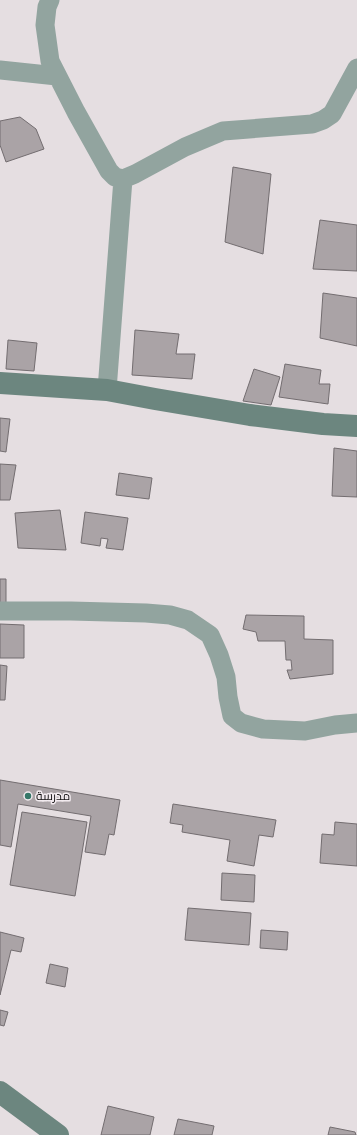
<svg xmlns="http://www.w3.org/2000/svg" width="357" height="1135" font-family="Roboto,Cairo,sans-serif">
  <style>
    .building { fill: #aaa3a6; stroke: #736d70 }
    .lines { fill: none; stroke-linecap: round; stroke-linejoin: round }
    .street { stroke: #92a49f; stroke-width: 19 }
    .secondary { stroke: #6c867f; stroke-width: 22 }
    .poi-dot { fill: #357768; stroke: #f2ebef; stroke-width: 1.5 }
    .labels { text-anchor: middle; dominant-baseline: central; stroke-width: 3; stroke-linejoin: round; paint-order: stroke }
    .poi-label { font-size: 12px; fill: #121011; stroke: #f2ebef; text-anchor: start }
  </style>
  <rect width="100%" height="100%" fill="#e5dee1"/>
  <path class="building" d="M20 117 36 129 44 149 6 162 0 145V121Z
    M233 167 271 174 263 254 225 242Z
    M320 220 357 225V271L313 269Z
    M323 293 357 298V346L320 338Z
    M135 330 179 334 176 354H195L192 379 132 375Z
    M8 340 37 343 34 371 6 369Z
    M285 364 321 370 319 384H330L328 404 279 397Z
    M254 369 280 377 271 405 243 401Z
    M0 418 10 419 6 452 0 451Z
    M334 448 357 451V497L332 496Z
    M0 464 16 465 10 500H0Z
    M119 473 152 478 149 499 116 495Z
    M60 510 66 550 18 548 15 513Z
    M85 512 128 518 123 550 106 548 108 539 101 538 100 546 81 543Z
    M0 579H6V605H0Z
    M246 615 304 616V639L333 640V674L290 679 287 670H292L291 660H286L285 641H258L256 632 243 629Z
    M0 624 24 625V658H0Z
    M0 665 7 666 5 700H0Z
    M0 780 120 800 114 835 109 834 105 855 85 852 91 816 18 804 11 847 0 845Z
    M173 804 276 820 273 837 259 835 254 866 227 861 230 840 182 832 183 825 170 823Z
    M22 812 87 822 75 896 10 885Z
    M335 822 357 824V866L320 863 322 834 334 835Z
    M222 873 255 875 254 902 221 900Z
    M188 908 251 913 249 945 185 940Z
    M261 930 288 932 287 950 260 948Z
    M0 932 24 938 21 952 11 950 0 995Z
    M50 964 68 968 65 987 46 983Z
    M0 1010 8 1012 4 1026 0 1025Z
    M108 1106 154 1117 150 1135H101Z
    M178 1119 214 1126 212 1135H174Z
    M330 1127 355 1132 356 1135H328Z"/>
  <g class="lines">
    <path class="street" d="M50 0 47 7 45 25 50 61 76 112 109 171 115 177 123 179 135 174 185 147 223 131 312 124 323 120 332 114 357 68
      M0 70 57 76
      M107 390 123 179
      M0 611H71L146 613 170 615 188 620 210 635 219 655 226 677 228 697 232 716 241 723 263 729 305 731 335 725 357 723"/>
    <path class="secondary" d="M0 383 107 390 155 399 250 415 323 424 357 426
      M0 1092 58 1135"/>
  </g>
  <circle class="poi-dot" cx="28" cy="796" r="4"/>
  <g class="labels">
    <g class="poi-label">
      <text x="36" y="796">مدرسة</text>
    </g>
  </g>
</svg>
